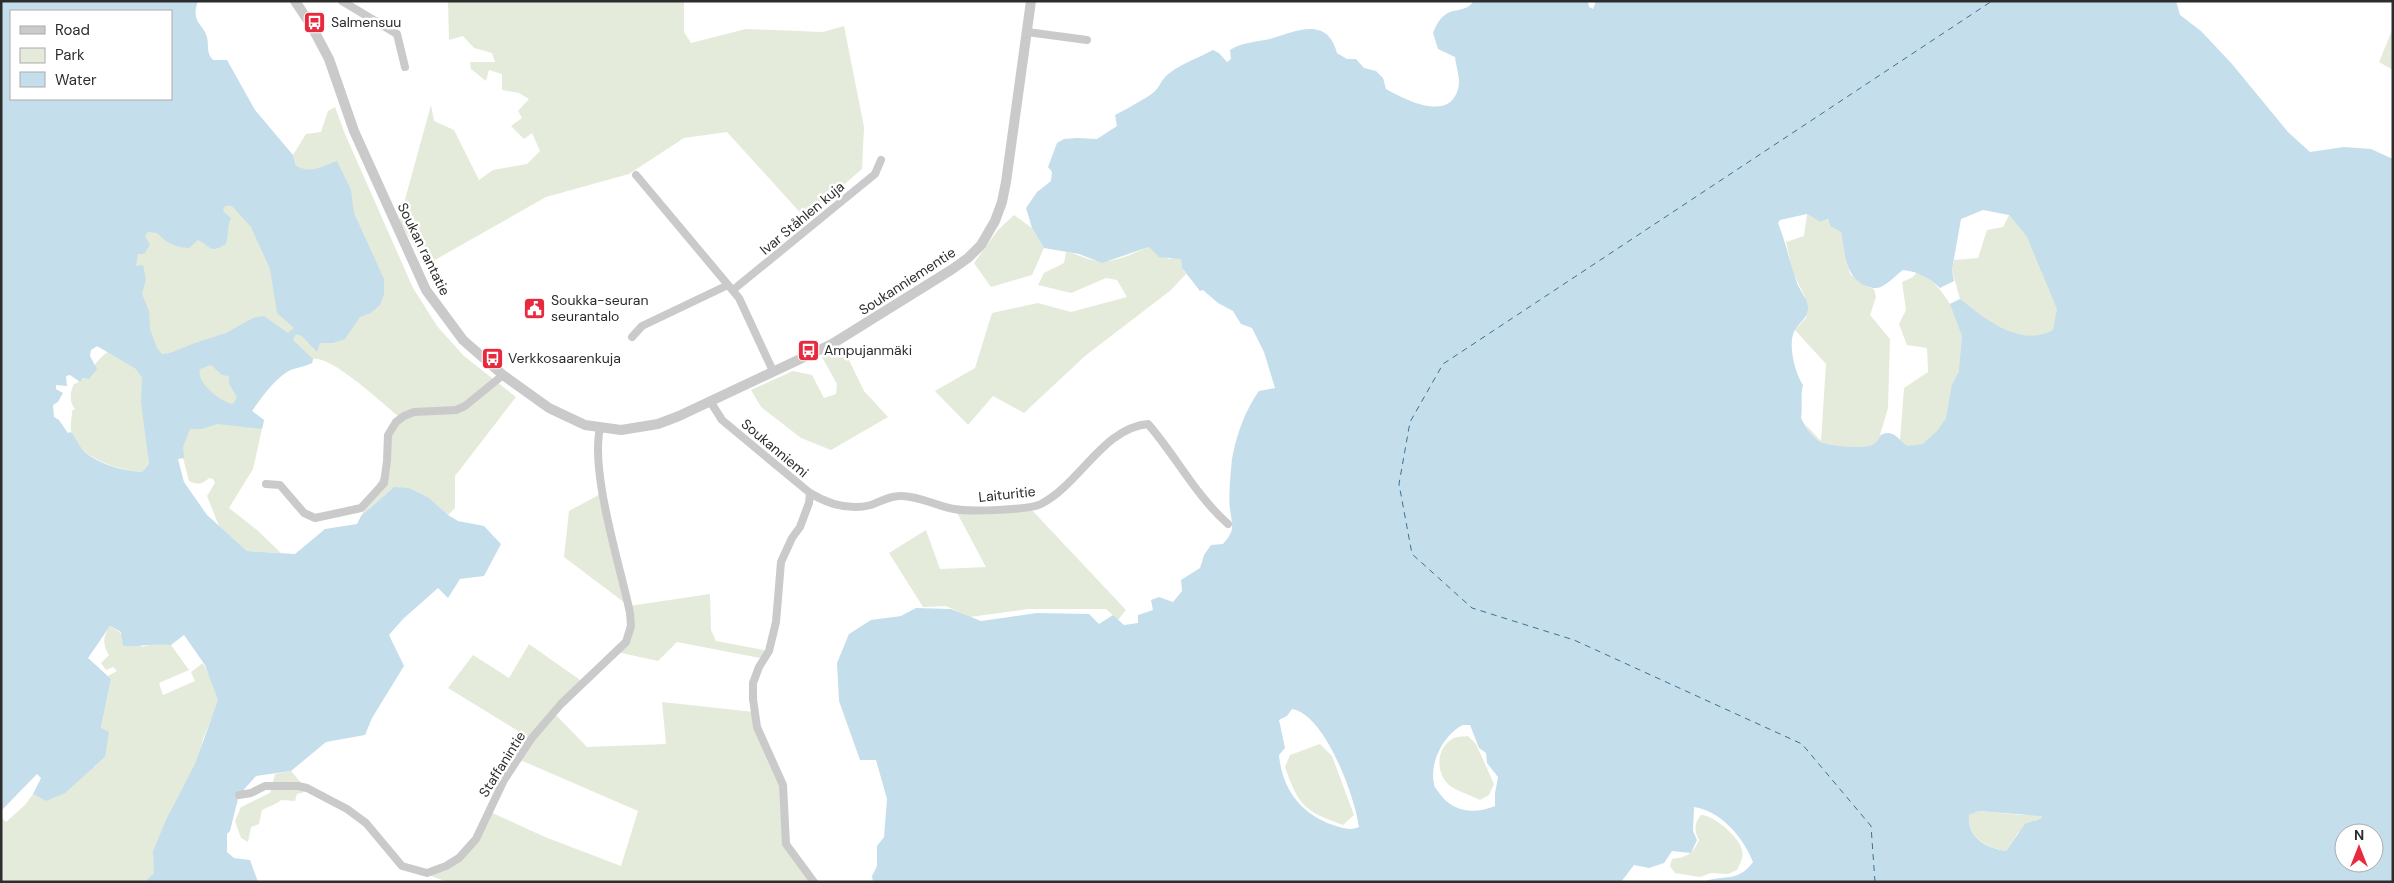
<svg xmlns="http://www.w3.org/2000/svg" width="2394" height="883" font-family="'DM Sans',sans-serif">
  <style>
    .green { fill: #e4ebda }
    .water { fill: #c5deeb; fill-rule: evenodd }
    .lines { fill: none; stroke-linecap: round; stroke-linejoin: round }
    .ferry { stroke: #3a7290; stroke-width: 1; stroke-dasharray: 6 5; stroke-linecap: butt }
    .minor { stroke: #cacaca; stroke-width: 8 }
    .tertiary { stroke: #cacaca; stroke-width: 10 }
    .labels { text-anchor: middle; dominant-baseline: central; stroke-width: 5; stroke-linejoin: round; paint-order: stroke }
    .poi-label { font-size: 14px; fill: #2d2d2d; stroke: #fff; text-anchor: start }
    .street-label { font-size: 14px; fill: #2d2d2d; stroke: #fff }
  </style>
  <rect width="100%" height="100%" fill="#fff"/>
  <path class="green" d="M448 1H684V32L691 43 746 29 823 32 844 26 864 127 862 169 805 218 727 132 684 138 629 174 546 197 426 265 399 221 431 105 434 121 454 130 479 180 493 170 527 164 540 151 532 133 524 139 511 126 522 118 518 111 529 99 519 93 502 90V74L489 70 486 81 471 69 470 62H495L492 53 474 48 463 36 449 40Z
    M2393 28V70L2379 62Z
    M335 107 345 134 413 288 437 326 464 356 516 397 455 476V508L448 515 432 501 393 488 361 516 384 471 391 424 398 416C382 403 332 356 313 359L312 363C305 366 300 367 293 369 278 374 261 398 252 411L264 420 253 469 229 508 257 530 281 553 247 551 219 526 207 496 215 483 213 479 209 478C201 485 198 485 189 481L183 458 148 455 149 464 142 472C119 471 77 457 71 431 70 425 72 417 72 411L75 409C69 402 70 391 74 384 87 381 95 359 108 352L97 346 91 350 136 229 296 166 293 155 306 134 321 132 328 111Z
    M1807 214 1820 222 1828 219 1830 226 1841 232 1850 274 1868 287 1874 289 1876 297 1870 315 1890 339 1888 408 1880 435C1889 431 1893 434 1900 440L1904 388 1928 372 1927 348 1907 345 1899 324 1906 310 1902 282 1913 277 1917 272C1933 279 1941 290 1950 304L1960 299 1952 270 1954 260 1978 258 1987 230 2003 227 2009 215 2027 237 2043 271 2079 329 1959 371 1952 384 1963 431 1835 474 1805 424 1821 441 1826 364 1795 330 1806 318 1805 297 1793 273 1786 242 1804 236Z
    M1014 215 1032 228 1044 248 1032 275 991 287 974 263 998 230Z
    M1149 247 1169 259 1176 257 1181 259 1182 268 1186 274 1171 290 1085 356 1024 413 993 396 968 425 935 391 975 368 992 313 1038 303 1071 312 1127 297 1117 280 1106 278 1071 293 1038 285 1044 273 1064 263 1066 252C1075 253 1083 258 1092 260 1112 265 1131 254 1149 247Z
    M836 350 848 358 864 391 888 417 831 450 801 438 761 407 751 390 793 371 812 375 824 398 836 394 837 384 822 357Z
    M604 492 629 606 710 594 711 630 716 641 769 651 765 659 677 642 658 661 617 652 631 626 629 606 564 557 569 511Z
    M1029 507 1126 610 1118 620 1106 609H1028L970 617 946 606 923 607 889 553 926 530 940 569 986 567 955 509Z
    M110 626 142 647 156 643 171 645 189 670 159 683 163 695 195 681 191 672 203 663 209 675 227 681 203 739 168 882H1V817L6 822 25 805 33 794 46 801 85 764 94 767 105 757 101 729 111 679 108 676 117 671 113 667 106 670 101 663 109 655C102 644 103 636 110 626Z
    M529 644 583 682 554 713 587 747 666 744 662 702 754 712 778 772 786 844 814 882H448L420 872 446 866 476 839 488 811 545 837 621 866 638 811 518 759 531 739 448 688 473 655 509 678Z
    M1468 736 1476 744 1494 784 1489 795 1480 800C1471 795 1455 791 1448 784 1435 771 1437 748 1452 739 1457 736 1463 737 1468 736Z
    M1320 744 1332 756 1354 815 1343 825C1305 812 1298 805 1285 767L1290 755Z
    M291 771 308 791 297 794 295 801 281 800C276 805 269 806 262 810L259 824 251 827 248 842 241 838 235 821 241 807 270 793 275 774Z
    M1979 811 2022 815 2035 814 2042 816V818L2035 820 2018 833 2006 851C1987 848 1967 837 1969 815Z
    M1701 815C1714 815 1740 838 1742 850 1744 858 1740 863 1737 870L1728 874 1711 873 1700 877 1675 873 1670 866 1672 859C1687 857 1693 854 1699 840 1694 831 1694 823 1701 815Z"/>
  <path class="water" d="M1 1H198C190 23 204 24 207 37 209 46 206 53 213 60H227L255 110 293 155 296 166C311 174 323 166 337 161L351 190 354 213 384 279V294L380 305 371 313 360 317 345 339 333 343H320L317 352 302 336 296 334 293 340 313 359 312 363C305 366 300 367 293 369 278 374 261 398 252 411L264 420 262 429 217 424 202 429H190L183 447 184 458 178 459 184 482 207 515 247 551 295 554 325 529 357 524 361 516 394 487 409 488 429 498 448 515 458 521 484 526 501 544 484 576 460 579 448 598 438 588 403 619 389 635 404 666 372 718 365 735 326 742 291 771 256 776 239 795 230 831 227 834V852L234 858 250 860 258 882H145L154 873 153 851 166 820 195 764 218 700 205 665 184 635 171 645C155 643 140 647 123 646L121 632 110 626 88 658 111 679 101 728 109 732 105 757 65 793 46 801 33 794 41 778 37 774 1 811ZM11 11H171V99H11ZM225 206H232L251 227 270 269 277 313 294 328 288 333 264 316 253 318 226 333 195 343 170 353 162 354 157 348 150 329 149 311 142 294 146 279 143 265 136 266 138 254H144L150 245 145 236 148 232 157 233C167 243 174 247 189 248L198 240C212 247 209 254 226 244 229 234 227 226 231 218L223 211ZM97 346 136 369 142 378 141 402 149 464 142 472C123 471 96 464 82 449 78 444 75 437 71 432L68 433 59 420 54 417 53 405 58 402 63 393 56 389V385L67 386 66 376 70 375 80 382 83 378 89 379 97 369 90 356 91 350ZM211 365 222 375 229 376V384L237 397 233 404C221 402 196 383 200 369Z
    M1474 1H1588L1589 7 1593 9 1596 1H2176L2180 15 2201 31 2232 64 2288 132 2310 152 2344 147 2371 149 2393 159V882H1702C1724 874 1738 883 1753 862 1743 837 1721 811 1694 807L1693 831 1697 840 1691 853 1672 851 1664 863 1649 868 1634 865 1621 882H873L872 876 877 866V846L884 837 887 799 876 760H860L839 701 837 663 849 634 871 620 901 616 916 608 951 609 981 621 1037 613 1089 614 1099 624 1113 615 1124 625 1138 623V615L1153 610 1151 600 1159 597 1173 602 1182 591 1181 580 1200 568 1204 555 1211 545 1223 544C1236 529 1232 526 1230 509 1228 500 1231 469 1232 459 1236 436 1245 410 1259 391L1275 388 1264 352 1252 328 1241 324 1233 311 1218 303 1203 290 1200 291 1182 268 1181 259 1159 257 1149 247 1102 263 1079 254 1044 248 1032 228 1026 208 1037 192 1051 181 1052 172 1048 167 1057 143 1064 139 1077 138 1097 139 1117 126 1115 115C1123 111 1151 96 1156 90 1162 83 1161 79 1171 72 1183 63 1200 57 1213 50L1219 53 1227 62 1231 59 1230 50C1243 42 1256 42 1270 39 1297 31 1327 16 1337 53L1347 59H1356L1364 68 1376 71 1383 78 1386 89C1404 99 1449 123 1458 89 1461 79 1456 67 1455 57L1438 49 1433 33C1446 0 1461 18 1474 1ZM1983 210 2009 215 2027 237 2057 309 2053 330C2019 348 1986 319 1960 299L1950 304 1962 336 1959 371 1952 384 1946 418 1938 430 1923 444 1907 446C1901 442 1896 433 1888 433 1879 433 1880 440 1874 444 1866 450 1829 446 1820 442 1812 437 1805 426 1801 418 1803 406 1800 396 1803 385 1795 373 1787 343 1795 330 1800 322 1808 318 1808 307 1807 298 1800 291 1797 283 1790 263 1786 243 1778 223L1780 220 1807 214 1820 222 1828 219 1830 226 1841 232C1845 252 1845 278 1866 286 1871 288 1876 289 1881 287 1889 283 1896 275 1903 270 1919 272 1928 277 1940 288L1954 281 1952 270 1961 219ZM1292 709C1325 714 1355 797 1359 827 1349 831 1343 828 1333 825 1301 814 1282 789 1279 755L1285 748 1279 720 1287 716ZM1463 725H1470L1479 748 1486 753 1487 763 1498 777 1495 793V806C1475 814 1454 813 1440 794 1438 791 1434 787 1434 784 1429 763 1444 734 1463 725ZM1979 811 2041 816 2042 818 2025 824 2006 851C1987 848 1967 838 1969 815ZM2344 833H2374V863H2344Z"/>
  <g class="lines">
    <path class="ferry" d="M1875 882 1871 826 1802 744 1574 640 1472 608 1412 554 1399 484 1410 422 1443 364 1992 1"/>
    <path class="minor" d="M342 1 397 34 405 67
      M1027 32 1087 40
      M636 175 739 298 773 371
      M733 290 875 174 881 160
      M632 337 642 326 728 285
      M710 401 722 420 810 493 809 503 800 527 792 538 781 562 776 622 769 651 759 667 753 683V699L757 727 783 785 786 844 814 882
      M266 484 280 485 304 513 315 518 361 508 384 483 387 461 388 435 396 422 404 416 414 412 456 410 465 406 503 375
      M810 493C828 504 848 511 871 505 882 501 891 495 903 496 921 497 937 506 954 509 969 512 1029 510 1041 504 1080 484 1103 428 1148 424 1176 456 1196 496 1228 524
      M239 795 251 793 265 786H298L307 788 347 809 366 823 402 866 427 873 446 866 459 858 476 839 504 780 531 739 561 704 626 642 631 626 630 613C620 565 590 473 600 428"/>
    <path class="tertiary" d="M295 1 311 25 329 59 354 131 426 290 463 340 503 375 549 408 585 425 621 430 658 424 679 416 832 344 951 270 968 258 981 245 995 221 1002 202 1006 182 1031 1"/>
  </g>
  <defs>
    <symbol id="bus-square" viewBox="-11 -11 22 22"><rect x="-9" y="-9" width="18" height="18" rx="4" fill="#e82a3f" stroke="#fff"/><path d="M-5-6H5V4H4V6H2V4H-2V6H-4V4H-5ZM-3.5-4V0h7V-4ZM-3.5 1.2v1.5H-2V1.2ZM2 1.2v1.5H3.5V1.2Z" fill="#fff"/></symbol>
    <symbol id="civic-square" viewBox="-11 -11 22 22"><rect x="-9" y="-9" width="18" height="18" rx="4" fill="#e82a3f" stroke="#fff"/><path d="M-.6-6.5H3V-4.5H.6V-3L4-1V1h2V6H-6V1h2V-1L-.6-3ZM-1.2 2.5V6h2.4V2.5Z" fill="#fff"/></symbol>
  </defs>
  <g fill-rule="evenodd">
    <use href="#bus-square" x="302" y="10" width="25" height="25"/>
    <use href="#civic-square" x="522" y="296" width="25" height="25"/>
    <use href="#bus-square" x="796" y="338" width="25" height="25"/>
    <use href="#bus-square" x="480" y="346" width="25" height="25"/>
  </g>
  <g class="labels">
    <g class="poi-label">
      <text x="331" y="22">Salmensuu</text>
      <text x="551" y="300">Soukka-seuran<tspan x="551" dy="16">seurantalo</tspan></text>
      <text x="824" y="350">Ampujanmäki</text>
      <text x="508" y="358">Verkkosaarenkuja</text>
    </g>
    <g class="street-label">
      <text transform="translate(802 218) rotate(-40)">Ivar Ståhlen kuja</text>
      <text transform="translate(424 249) rotate(64)">Soukan rantatie</text>
      <text transform="translate(907 281) rotate(-33)">Soukanniementie</text>
      <text transform="translate(775 448) rotate(40)">Soukanniemi</text>
      <text transform="translate(1007 494) rotate(-6)">Laituritie</text>
      <text transform="translate(502 764) rotate(-58)">Staffanintie</text>
    </g>
  </g>
  <rect width="2394" height="883" fill="none" stroke="#2d2d2d" stroke-width="5"/>
  <rect x="10" y="10" width="162" height="90" fill="#ffffff" stroke="#ababab"/>
  <rect x="20" y="26" width="25" height="8" fill="#cacaca" stroke="#ababab"/>
  <text x="55" y="35" font-size="15" fill="#2d2d2d">Road</text>
  <rect x="20" y="48" width="25" height="15" fill="#e4ebda" stroke="#ababab"/>
  <text x="55" y="60" font-size="15" fill="#2d2d2d">Park</text>
  <rect x="20" y="72" width="25" height="15" fill="#c5deeb" stroke="#ababab"/>
  <text x="55" y="85" font-size="15" fill="#2d2d2d">Water</text>
  <g transform="translate(2359 848)"><circle r="24" fill="#ffffff" stroke="#ababab"/>
  <path d="M0-4L9 19L0 12L-9 19Z" fill="#e82a3f"/>
  <text y="-8" font-size="14" font-weight="bold" text-anchor="middle" fill="#2d2d2d">N</text>
  </g>
</svg>
